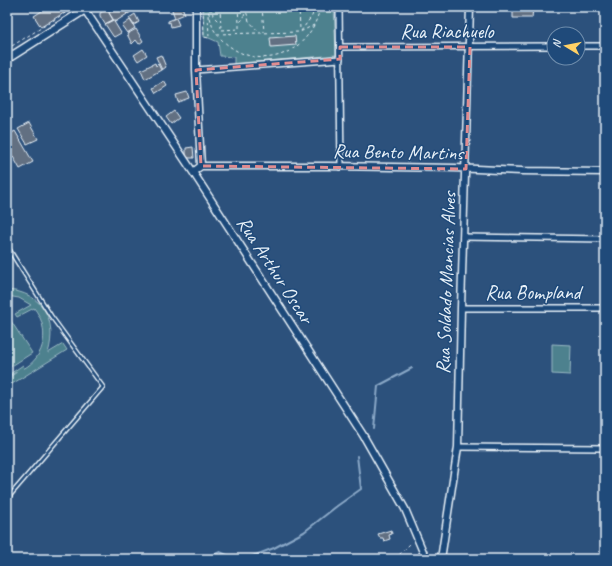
<svg xmlns="http://www.w3.org/2000/svg" width="612" height="566" font-family="Caveat,sans-serif">
  <style>
    .green { fill: #4d818e; stroke: #9ab9c3 }
    .lines { fill: none; stroke-linecap: round; stroke-linejoin: round }
    .stream { stroke: #8aa8c7; stroke-width: 2 }
    .building { fill: #626f82; stroke: #e8f1f8 }
    .service-casing { stroke: #e8f1f8; stroke-width: 5.5 }
    .minor-casing { stroke: #e8f1f8; stroke-width: 8 }
    .tertiary-casing { stroke: #e8f1f8; stroke-width: 9 }
    .secondary-casing { stroke: #e8f1f8; stroke-width: 10 }
    .path { stroke: #e8f1f8; stroke-width: 1; stroke-dasharray: 3 3; stroke-linecap: butt }
    .service { stroke: #1f4a7a; stroke-width: 2.5 }
    .minor { stroke: #1f4a7a; stroke-width: 5 }
    .tertiary { stroke: #1f4a7a; stroke-width: 6 }
    .secondary { stroke: #1f4a7a; stroke-width: 7 }
    .marked { fill: none; stroke: #df8c90; stroke-width: 3; stroke-dasharray: 8 5; stroke-linejoin: round }
    .labels { text-anchor: middle; dominant-baseline: central; stroke-width: 3; stroke-linejoin: round; paint-order: stroke }
    .street-label { font-size: 20px; fill: #e8f1f8; stroke: #1f4a7a }
  </style>
  <rect width="100%" height="100%" fill="#2c517c"/>
  <filter id="ink" filterUnits="userSpaceOnUse"><feTurbulence type="fractalNoise" baseFrequency=".025" numOctaves="2"/><feDisplacementMap in="SourceGraphic" scale="8" xChannelSelector="R" yChannelSelector="G"/><feConvolveMatrix kernelMatrix="1 2 1 2 8 2 1 2 1" color-interpolation-filters="sRGB"/></filter>
  <g filter="url(#ink)">
    <path class="green" d="M203 7H334L336 55 234 64V57L220 56 218 42 209 38 204 37Z
      M7 290C42 292 58 320 48 353L63 344 67 350 7 387V379L17 372H16L7 377V376L23 365 24 368 23 369C46 357 50 328 34 308L17 317 15 314 31 305 19 298 7 296Z
      M7 315 32 353 7 369Z
      M552 344 571 345 570 375 552 374Z"/>
    <g class="lines">
      <path class="stream" d="M374 429 378 386 412 368
        M204 559 220 552 236 559
        M245 559 274 548 304 532 337 506 361 489 357 456"/>
    </g>
    <path class="building" d="M48 7H64L67 11 41 27 34 16Z
      M117 7H123L127 14 115 22 109 13Z
      M123 7H134L135 9 128 14Z
      M171 7H182L185 14 175 18Z
      M513 7H533L532 18H513Z
      M107 9 113 20 105 24 100 16V13Z
      M135 14 139 22 134 25 129 18Z
      M176 18 179 25 171 27 170 22 168 23V21Z
      M113 20 121 33 114 37 113 36 105 24Z
      M130 20 135 28 127 33 122 26Z
      M136 29 143 41 139 44 136 40 132 44 127 34Z
      M295 36 296 45 271 47 270 38Z
      M143 49 147 55 138 61 134 55Z
      M161 55 166 67 162 70 156 57Z
      M155 63 156 66 158 64 161 70 145 79 141 70Z
      M164 81 167 86 156 93 153 88Z
      M187 92 189 98 178 102 176 95Z
      M174 111 179 118 171 124 166 117Z
      M29 123 38 139 27 144 18 129Z
      M15 131 33 162 20 169 7 146V136Z
      M193 147 194 158H188L186 156V148Z
      M391 530 392 534 389 535 390 539 384 541 383 538H380L378 534Z"/>
    <g class="lines">
      <defs>
        <path id="service" d="M7 246 51 316 103 387 7 499"/>
        <path id="minor" d="M339 7 341 167
          M578 46H605
          M340 47 554 46
          M196 70 340 59
          M463 237 605 239
          M461 308H605
          M458 447 605 448"/>
        <path id="tertiary" d="M196 7V70L201 166
          M85 10 193 172 363 435 405 509 426 559
          M193 172 201 166H329L455 168 522 171 605 172
          M441 559 458 447 461 308 470 7"/>
        <path id="secondary" d="M7 59 89 7"/>
      </defs>
      <use href="#service" class="service-casing"/>
      <use href="#minor" class="minor-casing"/>
      <use href="#tertiary" class="tertiary-casing"/>
      <use href="#secondary" class="secondary-casing"/>
      <path class="path" d="M208 7V10
        M212 7 213 16 220 23
        M220 7 221 30 239 29V23
        M238 7 239 23 244 18 245 9
        M245 7 249 21 259 32
        M262 7 264 32
        M299 7 300 30
        M203 8 204 37 209 38 208 14
        M212 10H208C210 16 211 23 213 28 218 38 228 46 237 51 274 70 313 46 320 7
        M301 31 312 16 315 7
        M217 34 300 32 314 25
        M7 49 75 7
        M395 559 412 542"/>
      <use href="#service" class="service"/>
      <use href="#minor" class="minor"/>
      <use href="#tertiary" class="tertiary"/>
      <use href="#secondary" class="secondary"/>
    </g>
  </g>
  <path class="marked" d="M340 47H470L466 169 201 166 196 70 340 59Z"/>
  <g class="labels">
    <g class="street-label">
      <text x="447" y="31">Rua Riachuelo</text>
      <text transform="translate(398 152) rotate(1)">Rua Bento Martins</text>
      <text transform="translate(275 270) rotate(57)">Rua Arthur Oscar</text>
      <text transform="translate(446 283) rotate(-88)">Rua Soldado Mancias Alves</text>
      <text x="533" y="292">Rua Bompland</text>
    </g>
  </g>
  <rect width="612" height="566" fill="none" stroke="#1f4a7a" stroke-width="24"/>
  <rect x="12" y="12" width="588" height="542" fill="none" stroke="#e8f1f8" stroke-width="1.5" filter="url(#ink)"/>
  <g transform="translate(566 46) rotate(280)"><circle r="19" fill="#1f4a7a" stroke="#6f8dac"/>
  <path d="M0-3L7 15L0 10L-7 15Z" fill="#ffd166"/>
  <text y="-6" font-size="11" font-weight="bold" text-anchor="middle" fill="#e8f1f8">N</text>
  </g>
</svg>
